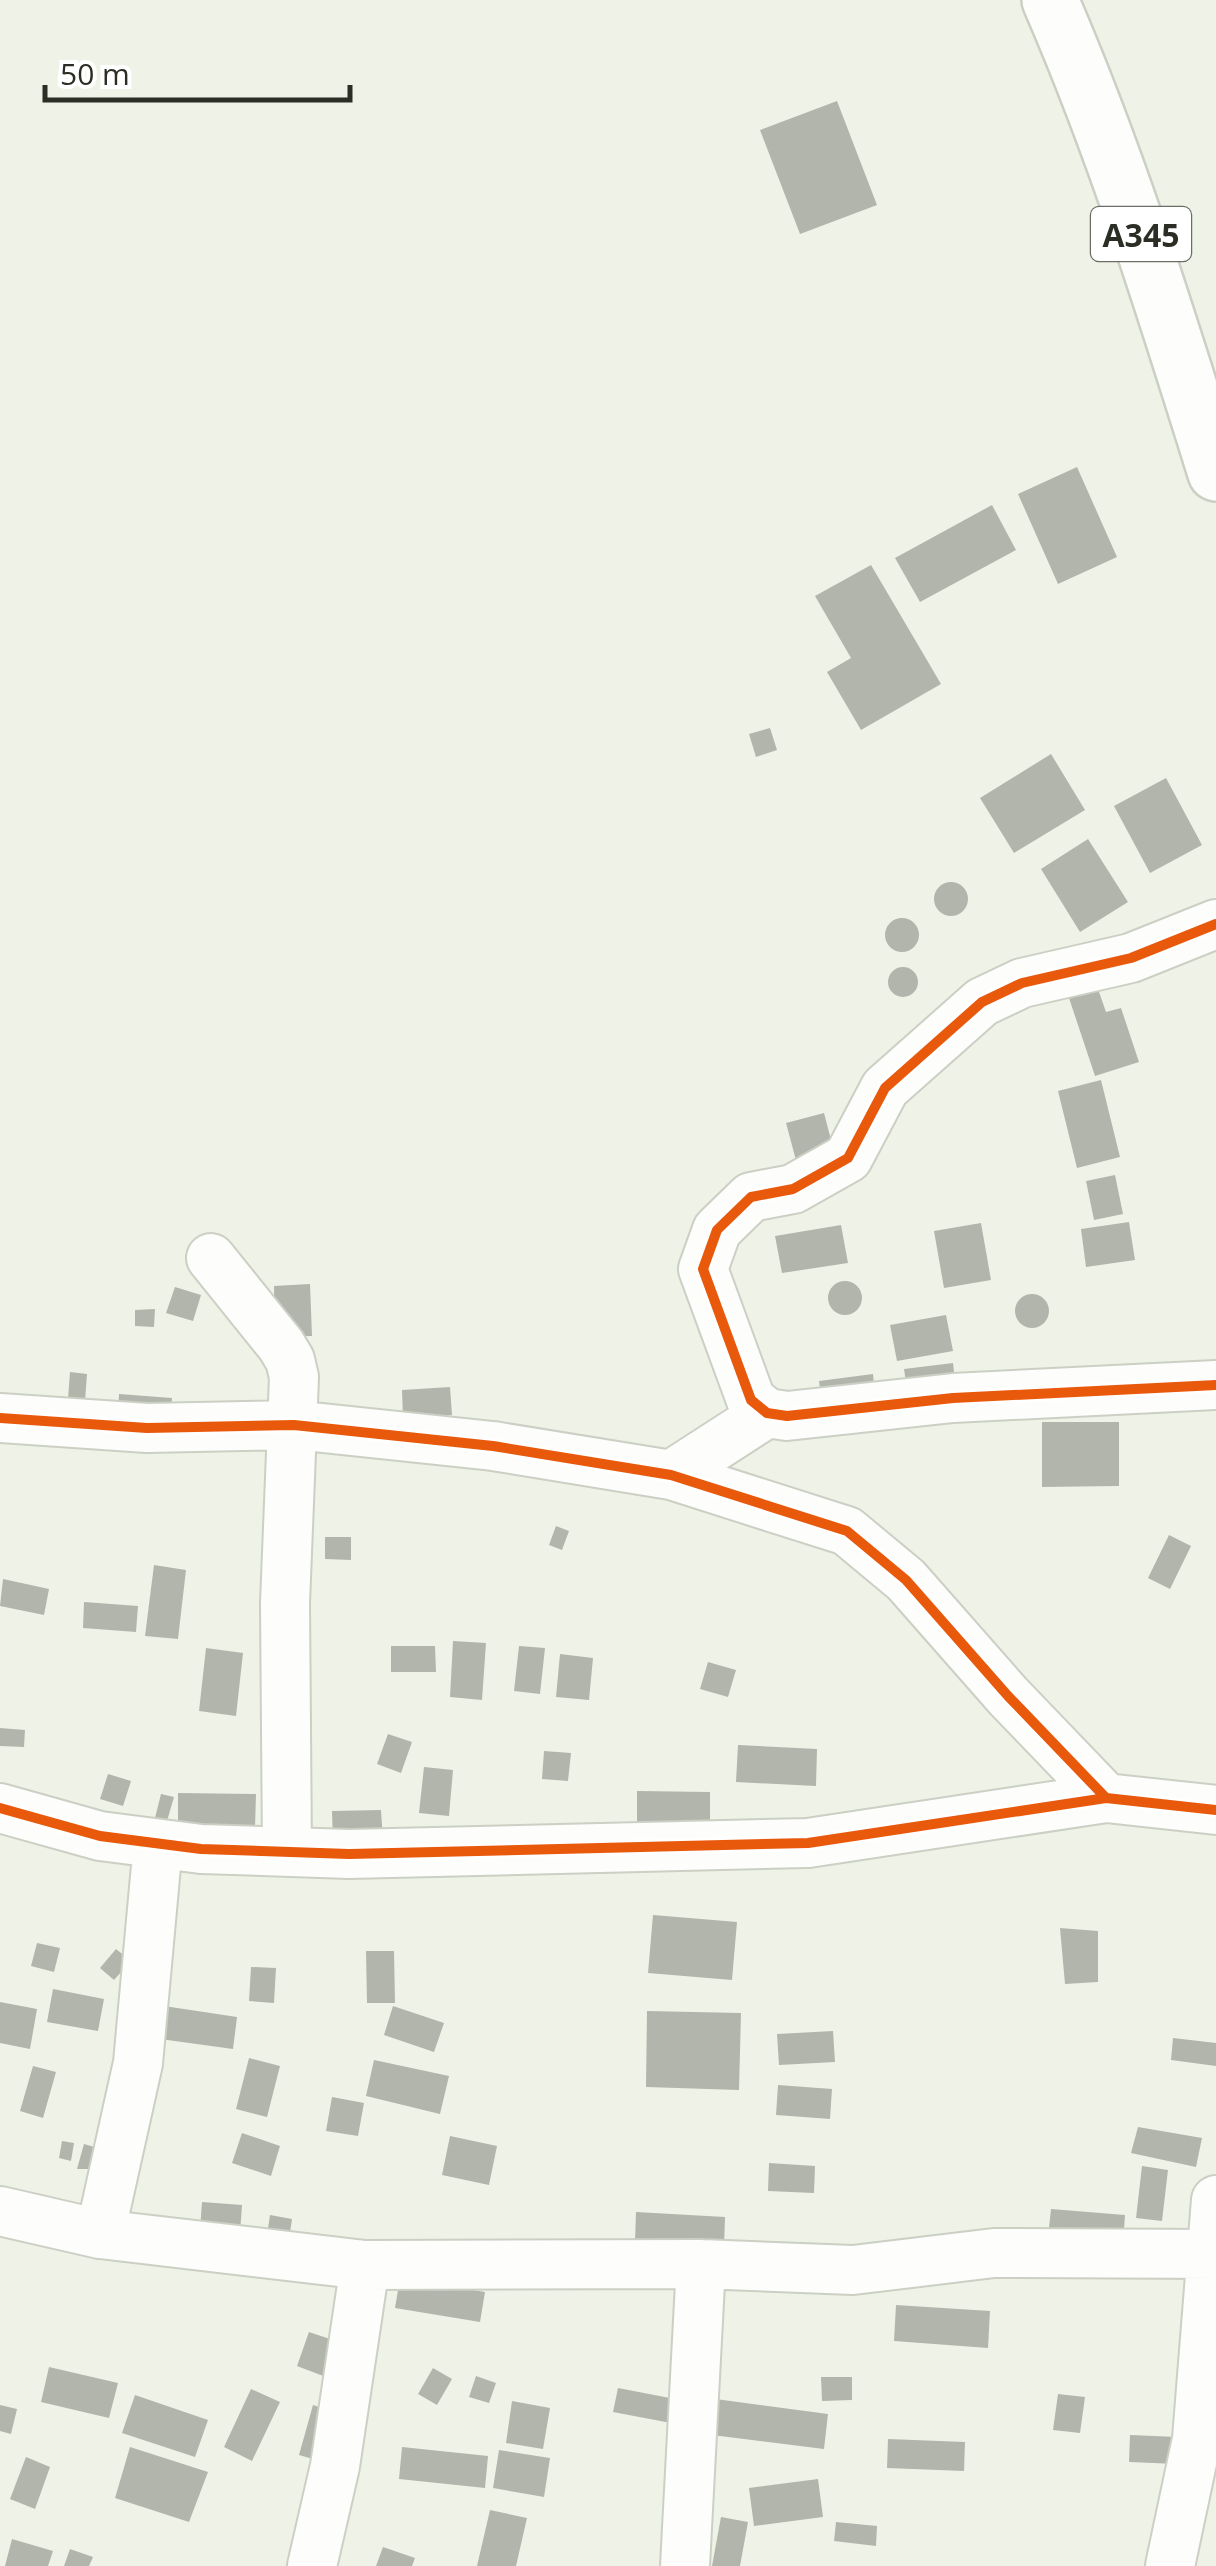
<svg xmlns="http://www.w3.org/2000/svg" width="1216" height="2566" font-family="'Open Sans',sans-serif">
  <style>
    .building { fill: #b1b5ab }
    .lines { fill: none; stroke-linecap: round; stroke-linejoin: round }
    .street-casing { stroke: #cbcfc4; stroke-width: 52 }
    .highway-casing { stroke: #cbcfc4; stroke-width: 60 }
    .street { stroke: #fdfdfb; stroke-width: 48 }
    .highway { stroke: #fdfdfb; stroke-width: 55 }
    .cycleway-casing { stroke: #fff; stroke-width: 16 }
    .cycleway { stroke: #e8590c; stroke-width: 10 }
    .labels { text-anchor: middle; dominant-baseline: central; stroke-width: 8; stroke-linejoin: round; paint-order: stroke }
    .shield { fill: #fff; stroke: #6b6d66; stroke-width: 2.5 }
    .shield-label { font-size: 32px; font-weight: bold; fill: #2b2e25 }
  </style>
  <rect width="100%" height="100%" fill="#eff3e7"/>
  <path class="building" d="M837 101 877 205 800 234 760 130Z
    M1077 467 1117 557 1058 584 1018 494Z
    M992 505 1016 550 920 602 895 558Z
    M871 565 941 684 861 730 827 672 851 658 815 596Z
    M770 728 777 750 756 757 749 734Z
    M1051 754 1085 810 1014 853 980 798Z
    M1166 778 1202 845 1150 873 1114 806Z
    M1088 839 1128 902 1080 932 1041 869Z
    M934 899a17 17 0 1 1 34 0a17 17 0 1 1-34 0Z
    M885 935a17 17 0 1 1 34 0a17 17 0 1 1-34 0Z
    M888 982a15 15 0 1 1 30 0a15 15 0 1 1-30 0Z
    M1098 989 1106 1012 1121 1008 1139 1062 1095 1076 1069 998Z
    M1101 1080 1120 1157 1077 1168 1058 1091Z
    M824 1113 835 1155 797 1164 786 1123Z
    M1115 1175 1123 1214 1094 1220 1086 1181Z
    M1129 1222 1135 1260 1086 1267 1081 1229Z
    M981 1223 991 1280 944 1288 934 1231Z
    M841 1225 848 1263 782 1273 775 1236Z
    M828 1298a17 17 0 1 1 34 0a17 17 0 1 1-34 0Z
    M310 1284 312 1336 275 1337 274 1286Z
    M175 1287 201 1295 193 1321 166 1313Z
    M1015 1311a17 17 0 1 1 34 0a17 17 0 1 1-34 0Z
    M155 1309 154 1327 135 1326V1310Z
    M946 1315 953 1351 897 1361 890 1325Z
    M953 1363 956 1390 908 1395 904 1369Z
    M70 1372 87 1374 85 1401 68 1399Z
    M873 1374 875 1396 822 1403 819 1381Z
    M450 1387 452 1415 403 1419 402 1390Z
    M119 1394 172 1398 171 1417 118 1413Z
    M1042 1422H1119V1486L1042 1487Z
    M556 1526 569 1531 562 1550 549 1545Z
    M1169 1535 1191 1546 1170 1589 1148 1578Z
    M325 1537H351V1560L325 1559Z
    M154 1565 186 1570 178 1639 145 1636Z
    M3 1579 49 1589 44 1615 0 1606Z
    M84 1602 138 1606 136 1632 83 1628Z
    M453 1641 486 1643 482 1700 450 1697Z
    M391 1646H435L436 1672H391Z
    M519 1646 545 1648 540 1694 514 1691Z
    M206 1648 243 1653 236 1716 199 1711Z
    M560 1654 593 1658 589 1700 556 1697Z
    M708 1662 736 1670 728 1697 700 1689Z
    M0 1728 25 1730 24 1747 0 1746Z
    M388 1734 412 1742 401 1773 377 1764Z
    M738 1745 817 1749 816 1786 736 1782Z
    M544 1751 571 1753 568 1781 542 1779Z
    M424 1767 453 1770 449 1816 419 1813Z
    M108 1774 131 1781 123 1806 100 1799Z
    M637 1791 710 1792V1826L637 1825Z
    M178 1793 256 1794 255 1828 178 1827Z
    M161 1794 174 1797 167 1821 155 1818Z
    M381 1810 383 1840 333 1842 332 1811Z
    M653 1915 737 1922 732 1980 648 1973Z
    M1060 1928 1098 1931V1982L1065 1984Z
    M37 1943 60 1948 54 1972 31 1966Z
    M116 1949 131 1961 114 1980 100 1968Z
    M366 1951H394L395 2003H367Z
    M251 1967 276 1968 274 2003 249 2001Z
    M53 1989 104 1999 98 2031 47 2022Z
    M0 2002 37 2009 30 2049 0 2043Z
    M164 2006 237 2017 233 2049 160 2039Z
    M393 2006 444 2023 434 2052 384 2035Z
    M647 2011 741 2013 739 2090 646 2087Z
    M833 2031 835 2062 779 2065 777 2034Z
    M1173 2038 1216 2043V2066L1171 2060Z
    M249 2058 280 2066 267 2117 236 2109Z
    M374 2060 449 2076 440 2114 366 2096Z
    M33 2066 56 2072 43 2118 20 2111Z
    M778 2085 832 2089 830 2119 776 2115Z
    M332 2097 364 2103 358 2136 326 2131Z
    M1138 2127 1202 2138 1196 2167 1131 2153Z
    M242 2133 280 2146 271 2176 232 2163Z
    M450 2136 497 2146 489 2185 442 2175Z
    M62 2141 74 2143 71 2161 59 2158Z
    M84 2144 98 2148 97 2169H77Z
    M769 2163 815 2166 814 2193 768 2191Z
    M1142 2166 1168 2170 1162 2221 1136 2218Z
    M202 2202 242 2205 240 2233 200 2230Z
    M1051 2209 1125 2215 1123 2244 1048 2237Z
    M636 2212 725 2217 724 2247 635 2242Z
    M270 2215 292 2219 288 2245 266 2242Z
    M400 2278 485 2292 480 2322 395 2308Z
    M896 2305 990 2311 988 2348 894 2341Z
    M309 2332 351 2346 339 2382 297 2366Z
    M49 2367 118 2383 109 2418 41 2402Z
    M433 2368 452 2379 437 2405 418 2394Z
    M476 2376 496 2383 489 2403 469 2397Z
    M821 2377H852V2400L822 2401Z
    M618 2388 675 2399 671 2423 613 2412Z
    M251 2389 280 2402 252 2461 224 2447Z
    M1058 2394 1085 2397 1080 2433 1053 2430Z
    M135 2395 208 2420 195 2457 122 2433Z
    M708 2398 828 2414 824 2449 704 2434Z
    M512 2401 550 2408 543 2449 506 2443Z
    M0 2405 17 2409 11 2434 0 2431Z
    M313 2405 341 2414 327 2463 299 2455Z
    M1130 2435 1178 2437 1177 2464 1129 2462Z
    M888 2439 965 2442 964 2471 887 2468Z
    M130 2447 208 2472 189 2522 115 2498Z
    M402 2447 488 2456 485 2488 399 2479Z
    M499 2450 550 2458 544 2497 493 2488Z
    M26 2457 50 2467 35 2509 10 2499Z
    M818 2479 823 2517 754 2526 749 2488Z
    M490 2510 527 2518 516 2566H477Z
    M721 2517 748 2522 740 2566H712Z
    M836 2522 877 2526 876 2546 834 2541Z
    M12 2539 53 2551 48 2566H5Z
    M383 2547 415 2558 412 2566H376Z
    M70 2549 93 2557 89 2566H64Z"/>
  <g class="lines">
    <defs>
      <path id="street" d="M1216 924 1131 958 1022 983 982 1002 885 1088 848 1158 793 1189 751 1197 717 1230 703 1269 751 1400 767 1413 787 1416 953 1398 1216 1385
        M211 1258 281 1345 290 1360 294 1377 285 1603 287 1852
        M0 1418 147 1428 294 1425 493 1446 671 1475 847 1531 906 1580 1008 1696 1106 1798
        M671 1475 767 1413
        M0 1808 100 1836 201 1849 349 1854 808 1843 1106 1798 1216 1810
        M0 2211 100 2234 365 2265 701 2264 853 2270 994 2253 1216 2254
        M100 2234 138 2063 158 1844
        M312 2566 335 2466 365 2265
        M685 2566 701 2264
        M1170 2566 1197 2439 1216 2200"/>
      <path id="highway" d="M1050 0C1117 154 1166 313 1216 473"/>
    </defs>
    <use href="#street" class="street-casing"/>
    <use href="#highway" class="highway-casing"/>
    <use href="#street" class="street"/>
    <use href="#highway" class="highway"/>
    <defs>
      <path id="cycleway" d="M1216 924 1131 958 1022 983 982 1002 885 1088 848 1158 793 1189 751 1197 717 1230 703 1269 751 1400 767 1413 787 1416 953 1398 1216 1385
        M0 1418 147 1428 294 1425 493 1446 671 1475 847 1531 906 1580 1008 1696 1106 1798
        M0 1808 100 1836 201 1849 349 1854 808 1843 1106 1798 1216 1810"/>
    </defs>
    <use href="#cycleway" class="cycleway-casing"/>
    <use href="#cycleway" class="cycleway"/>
  </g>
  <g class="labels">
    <rect class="shield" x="1091" y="207" width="100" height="54" rx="8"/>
    <g class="shield-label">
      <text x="1141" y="234">A345</text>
    </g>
  </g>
  <path d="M45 85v15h305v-15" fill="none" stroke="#2b2e25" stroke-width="5"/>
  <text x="60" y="85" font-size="30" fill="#2b2e25" stroke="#ffffff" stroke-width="8" paint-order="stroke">50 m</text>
</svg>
